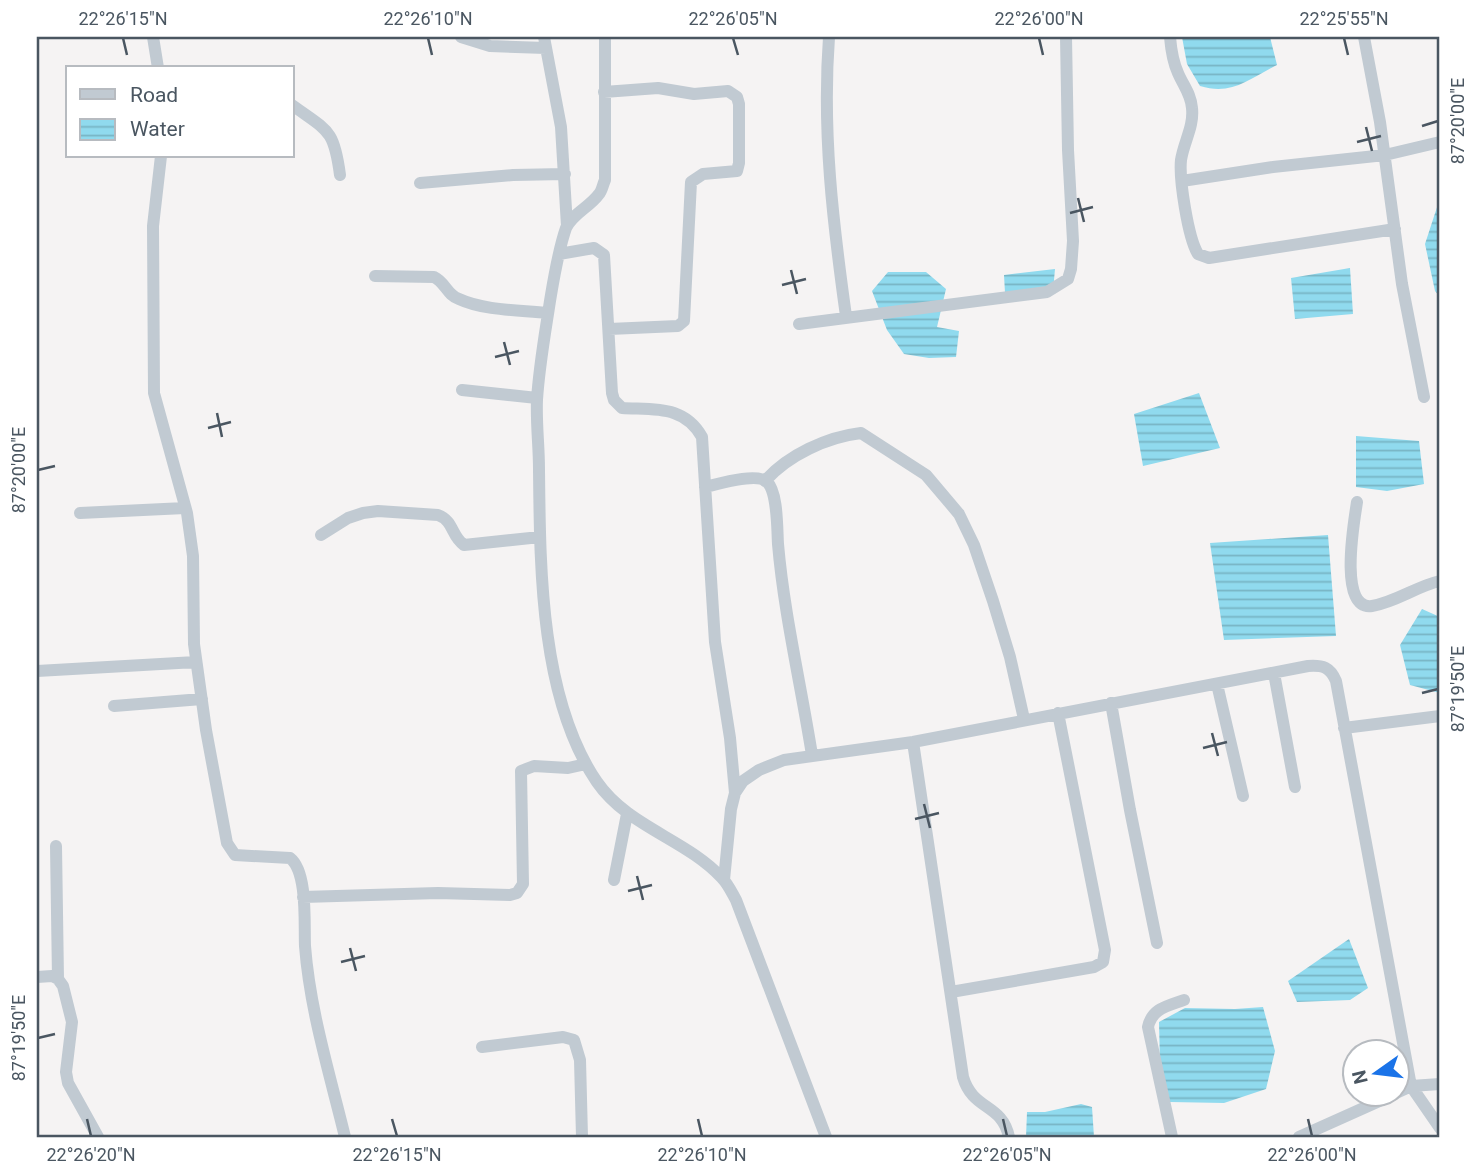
<svg xmlns="http://www.w3.org/2000/svg" width="1477" height="1174" font-family="Roboto,sans-serif">
  <style>
    .water { fill: url(#water-rules) }
    .lines { fill: none; stroke-linecap: round; stroke-linejoin: round }
    .minor { stroke: #c1cad2; stroke-width: 12 }
    .ticks { fill: none; stroke: #4a5661; stroke-width: 2.5 }
    .neatline { fill: none; stroke: #4a5661; stroke-width: 2.5 }
    .ticks-label { font-size: 18px; text-anchor: middle; fill: #4a5661 }
  </style>
  <defs>
    <pattern id="water-rules" width="6" height="5" patternUnits="userSpaceOnUse" patternTransform="scale(1.75)"><rect width="6" height="5" fill="#90daee"/><path d="M0 2.5h6" fill="none" stroke="#78b4c4"/></pattern>
  </defs>
  <rect width="100%" height="100%" fill="#f5f3f3"/>
  <path class="water" d="M1182 37H1270L1277 65C1249 79 1232 96 1200 86L1187 64Z
    M1440 198V297L1435 291 1425 244Z
    M1350 268 1353 314 1295 319 1291 278Z
    M1055 269 1053 291 1005 293 1004 275Z
    M888 272H926L946 289 937 327 959 331 956 357 929 358 904 354 887 330 872 291Z
    M1199 393 1220 448 1143 466 1134 414Z
    M1356 436 1419 441 1424 484 1387 491 1356 487Z
    M1328 535 1336 636 1224 640 1210 543Z
    M1422 609 1440 617V693L1410 685 1400 645Z
    M1349 939 1368 988 1350 1000 1297 1002 1288 981Z
    M1263 1007 1275 1051 1266 1089 1224 1103 1170 1102 1160 1065 1159 1022 1185 1008 1235 1009Z
    M1081 1104 1092 1107 1094 1137H1026L1027 1112H1045Z"/>
  <g class="lines">
    <path class="minor" d="M153 37 158 68
      M461 37 490 46 546 48
      M544 37 561 127 567 226
      M605 37V180C603 184 602 191 599 194 590 207 573 213 566 228 558 251 554 277 550 301 545 334 539 367 537 400 536 423 539 446 539 469 540 567 540 699 597 782 628 827 686 839 722 878 728 884 732 893 736 900L826 1137
      M829 37C822 132 833 223 846 316
      M1170 37C1171 49 1173 62 1178 73 1183 85 1191 94 1192 108 1194 127 1184 141 1181 160 1179 179 1188 238 1198 254L1209 258 1395 229
      M1364 37 1380 122 1402 284 1424 397
      M604 92 658 88 694 94 728 91 737 97 739 104V163L737 171 703 174 691 182 684 321 678 326 609 329
      M292 105C328 131 334 129 340 175
      M161 156 153 226 154 393 187 513 193 556 194 644 206 730 227 843 235 855 290 858C308 872 304 924 305 946 310 1011 330 1075 345 1137
      M1182 181 1273 167 1385 155 1440 142
      M420 183 513 175 565 174
      M559 254 594 248 604 255 612 393 614 400 622 408C655 410 684 405 702 437L715 642 730 738 735 793
      M375 276 434 277C445 282 447 295 459 299 485 311 520 310 548 313
      M799 324 1047 292 1068 279 1071 269 1073 241 1068 150 1066 37
      M462 390 537 398
      M765 481C788 455 827 437 861 433L926 475 959 514 974 545 993 601 1010 657 1024 719
      M705 487C718 484 757 472 767 482 778 492 777 529 778 544 784 614 801 685 812 755
      M1357 502C1354 522 1338 611 1372 606 1396 602 1417 586 1440 581
      M80 513 185 508
      M321 535 348 518 363 513 378 511 438 515C454 521 451 536 464 545L540 537
      M37 671 196 662
      M1274 673 1295 787
      M1217 684 1243 796
      M1111 703 1130 810 1157 943
      M114 706 202 699
      M1344 728 1440 716
      M913 742 963 1077C973 1111 1002 1103 1009 1137
      M56 846 58 979
      M614 880 627 814
      M724 880 731 809 735 793 743 781 759 770 784 760 913 742 1308 666C1323 665 1330 667 1336 681L1411 1086 1440 1128
      M303 897 438 893 510 895 517 893 523 884 521 771 534 766 568 768 586 764
      M37 977 52 976 58 979 63 986 72 1022 66 1072 68 1083 98 1137
      M951 992 1094 967 1103 962 1105 950 1058 713
      M482 1047 563 1037 574 1040 580 1060 582 1137
      M1396 1093 1411 1086 1440 1084
      M1172 1137 1148 1027C1152 1008 1168 1006 1184 1000
      M1299 1137 1395 1094"/>
  </g>
  <path class="ticks" d="M123 38 127 55M428 38 432 55M733 38 738 55M1039 38 1043 55M1344 38 1348 55M1422 126 1438 121M1366 127 1372 151M1357 142 1381 136M1078 198 1084 222M1070 213 1093 207M791 270 797 294M782 285 806 279M504 342 510 365M495 357 519 351M217 413 222 437M208 428 231 422M38 470 55 466M1422 693 1438 689M1212 733 1218 756M1203 748 1227 742M924 804 930 828M915 819 939 813M637 876 643 900M628 891 652 885M350 948 356 971M341 962 365 956M38 1038 55 1034M87 1119 91 1136M392 1119 397 1136M698 1119 702 1136M1003 1119 1007 1136M1308 1119 1312 1136"/>
  <rect width="1477" height="1174" fill="none" stroke="#ffffff" stroke-width="77"/>
  <rect x="66" y="66" width="228" height="91" fill="#ffffff" stroke="#b7bbc0" stroke-width="2"/>
  <rect x="80" y="89" width="35" height="10" fill="#c1cad2" stroke="#b7bbc0" stroke-width="2"/>
  <text x="130" y="102" font-size="21" fill="#4a5661">Road</text>
  <rect x="80" y="119" width="35" height="21" fill="url(#water-rules)" stroke="#b7bbc0" stroke-width="2"/>
  <text x="130" y="136" font-size="21" fill="#4a5661">Water</text>
  <g transform="translate(1376 1073) rotate(256)"><circle r="33" fill="#ffffff" stroke="#b7bbc0" stroke-width="2"/>
  <path d="M0-5L12 26L0 18L-12 26Z" fill="#1a73e8"/>
  <text y="-10" font-size="19" font-weight="bold" text-anchor="middle" fill="#4a5661">N</text>
  </g>
  <rect x="38" y="38" width="1400" height="1098" class="neatline"/>
  <g class="ticks-label">
    <text x="123" y="25">22°26'15"N</text>
    <text x="428" y="25">22°26'10"N</text>
    <text x="733" y="25">22°26'05"N</text>
    <text x="1039" y="25">22°26'00"N</text>
    <text x="1344" y="25">22°25'55"N</text>
    <text transform="translate(1458 121) rotate(-90)" y="6">87°20'00"E</text>
    <text transform="translate(19 470) rotate(-90)" y="6">87°20'00"E</text>
    <text transform="translate(1458 689) rotate(-90)" y="6">87°19'50"E</text>
    <text transform="translate(19 1038) rotate(-90)" y="6">87°19'50"E</text>
    <text x="91" y="1161">22°26'20"N</text>
    <text x="397" y="1161">22°26'15"N</text>
    <text x="702" y="1161">22°26'10"N</text>
    <text x="1007" y="1161">22°26'05"N</text>
    <text x="1312" y="1161">22°26'00"N</text>
  </g>
</svg>
